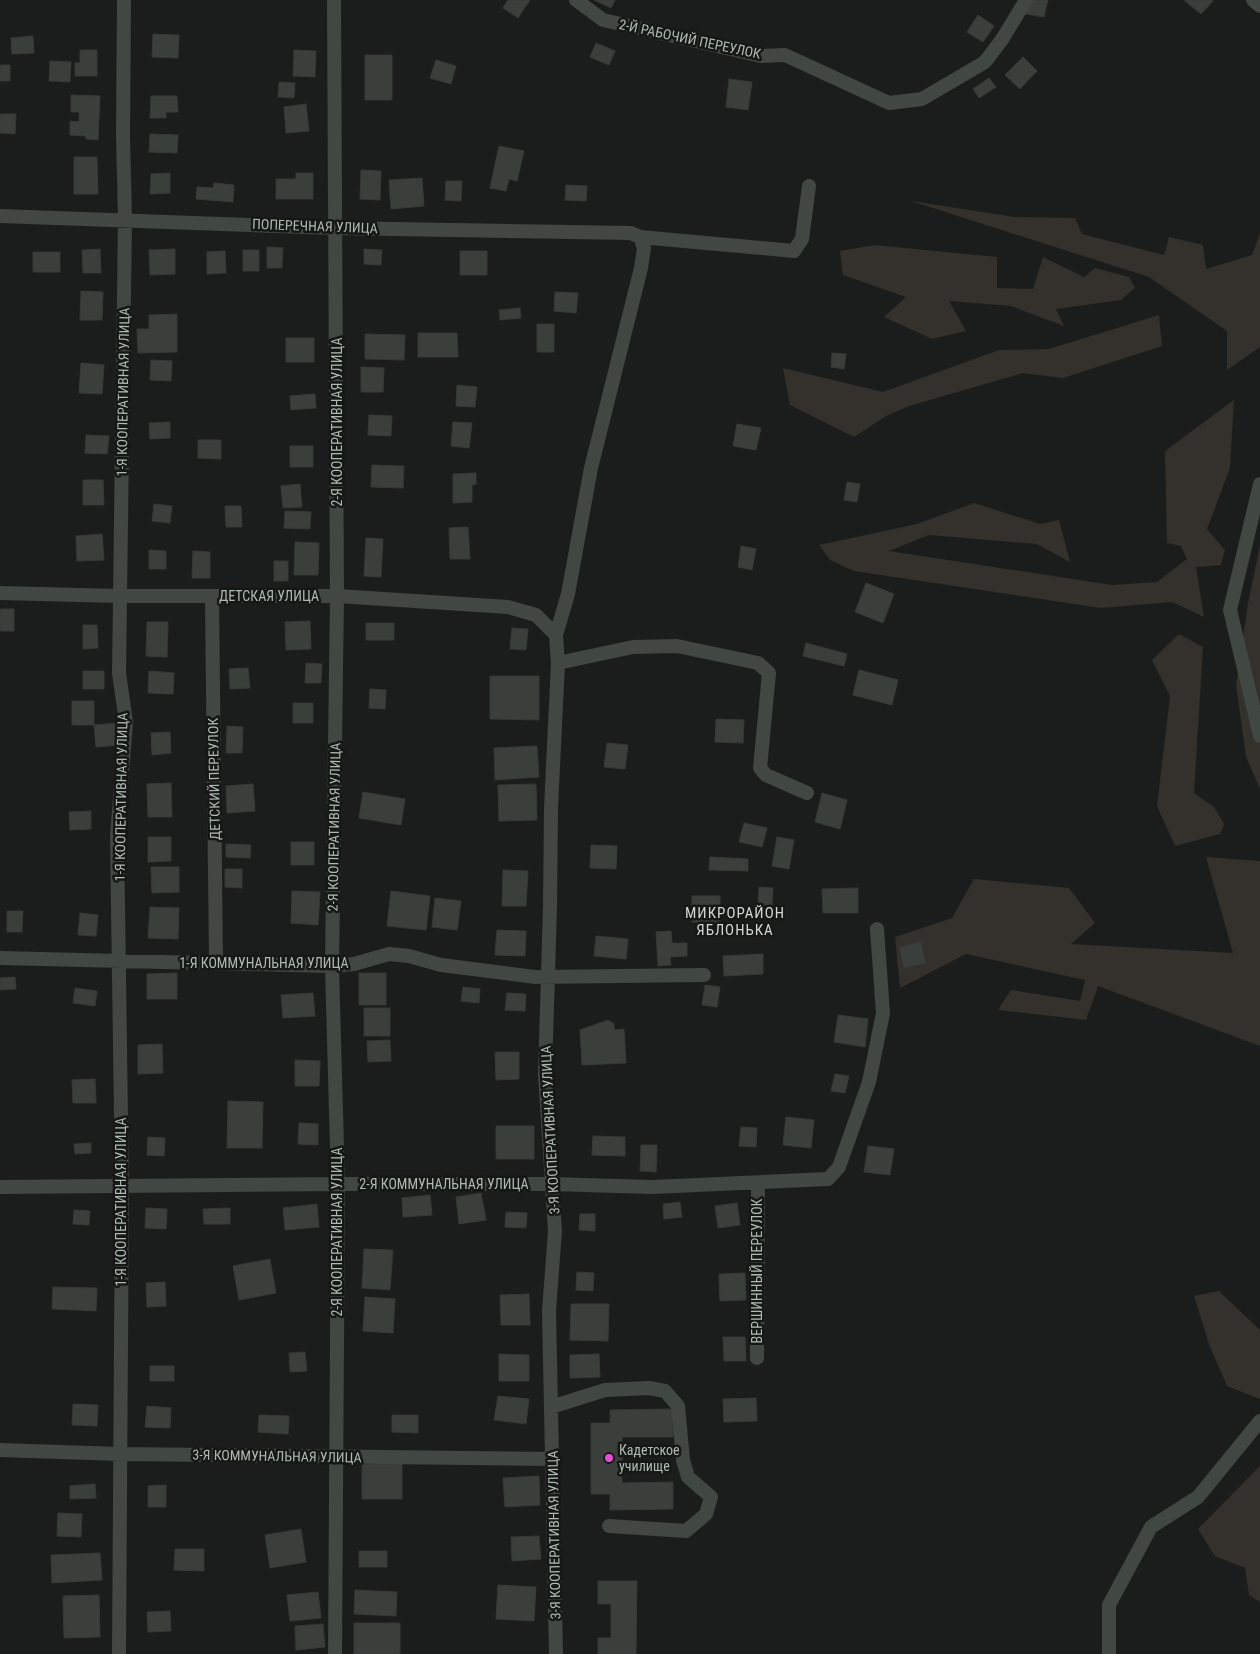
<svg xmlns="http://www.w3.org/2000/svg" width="1260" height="1654" font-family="'Roboto Condensed',sans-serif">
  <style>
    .green { fill: #34302b }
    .building { fill: #3b3f3c; stroke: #353937 }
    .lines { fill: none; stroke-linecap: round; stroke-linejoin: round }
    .minor { stroke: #414743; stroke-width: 14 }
    .poi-dot { fill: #e24ecd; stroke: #161817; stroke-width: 2 }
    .labels { text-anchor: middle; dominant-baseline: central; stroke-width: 5; stroke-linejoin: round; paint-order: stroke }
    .street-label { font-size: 14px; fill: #afbbb1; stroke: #161817 }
    .poi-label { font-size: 14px; fill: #afbbb1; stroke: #161817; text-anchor: start }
    .neighbourhood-label { font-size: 15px; letter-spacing: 1px; fill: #d0d8d1; stroke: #161817 }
  </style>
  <rect width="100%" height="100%" fill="#1b1d1c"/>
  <path class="green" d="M911 201 1015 217 1075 218 1082 234 1164 255 1169 237 1203 245 1206 269 1252 255 1260 233V347L1227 370V331L1149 277Z
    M875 245 997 257V288L1033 289 1043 257 1084 277 1095 268 1129 277 1135 288 1121 300 1056 309 1064 326 1011 306 949 301 966 331 932 339 884 317 906 297 843 275 840 251Z
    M1159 315 1162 346 1063 378 1023 373 909 406 886 416 854 437 790 405 783 368 883 392 999 350 1049 349Z
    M1234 400 1230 468 1207 529 1225 550 1221 565 1196 567 1204 617 1172 602 1101 608 854 571 830 560 819 545 917 524 974 503 1040 524 1059 520 1070 562 1037 544 929 535 889 551 1112 585 1157 582 1187 559 1181 546 1167 543 1165 451Z
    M1260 546V789L1246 757 1236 685 1248 603Z
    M1179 634 1203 647 1194 793 1214 807 1224 824 1220 834 1175 846 1157 806 1170 696 1152 660Z
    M1206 857 1260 861V1046L1098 986 1086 1020 998 1010 1011 990 1080 1001 1085 980 966 954 900 988 895 937 952 918 974 879 1069 888 1095 923 1071 944 1233 953Z
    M1219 1291 1260 1330V1399L1227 1386 1210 1347 1194 1296Z
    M1260 1466V1602L1249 1595 1245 1568 1215 1556 1198 1529Z"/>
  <path class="building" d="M508 0H530L518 18 503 8Z
    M594 0H615L611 8Z
    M1029 0H1048L1044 17 1026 14Z
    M1184 0H1211L1213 1 1201 14Z
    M978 15 994 26 983 42 967 32Z
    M153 34 179 35 178 58 152 57Z
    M33 36 34 53 12 54 11 38Z
    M596 43 615 51 609 65 590 57Z
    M80 50H97V76H75V63H80Z
    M294 50 316 51 315 77 293 76Z
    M365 55H392V100H365Z
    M1023 57 1037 71 1020 89 1005 75Z
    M436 60 456 66 451 84 430 78Z
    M50 61 71 62 70 82 49 81Z
    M0 65H10V81H0Z
    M989 78 996 87 979 98 973 89Z
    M729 79 752 82 748 110 726 107Z
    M279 82 295 83 294 98 278 97Z
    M71 95 100 96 98 140 86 139V136L70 135V121L79 122V112H71Z
    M151 96H177L178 112H166V118H150Z
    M306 104 309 131 286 133 284 107Z
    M0 114H16L15 134 0 133Z
    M150 134 178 135 177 153 149 152Z
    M499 146 524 151 517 181 509 179 506 191 490 188Z
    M74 157H97L98 194H74Z
    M361 170 381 171 380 200 360 199Z
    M170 173V193L150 194 151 174Z
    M296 173H313V199H276V179H296Z
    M422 178 424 206 391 209 389 180Z
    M446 181H462L461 201 445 200Z
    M214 183 234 185 233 202 196 199 197 187 213 188Z
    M566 185 587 186 586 201 565 200Z
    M267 247 283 248 282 268H267Z
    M100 249 101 273H83L82 250Z
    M175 249V274L150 275 149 250Z
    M364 249 382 250 381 265 364 264Z
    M243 250H259V271H243Z
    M225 251 226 273 207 274V252Z
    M460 251H487V275H460Z
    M33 252H60V272H33Z
    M81 291 103 292 102 320H80Z
    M555 292 578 293 576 313 554 311Z
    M520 308 521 318 500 320 499 310Z
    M177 314V352L138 353 137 329H149V315Z
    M537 324H554V352H537Z
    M418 333H457L458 357H418Z
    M365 334 405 335 404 360 365 359Z
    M286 338H314V362H286Z
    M832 353 846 354 844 369 831 367Z
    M151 360 172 361 171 381 150 380Z
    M81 363 104 365 102 394 79 393Z
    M361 367 384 368 383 392H361Z
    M457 385 477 387 475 407 456 406Z
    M315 394 316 408 291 410 290 396Z
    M369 415 392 416 391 436 368 435Z
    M170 422V438L150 439 149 423Z
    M453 422 472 423 469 448 451 446Z
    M737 424 761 428 756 450 733 446Z
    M86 435 109 436 107 454 85 453Z
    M198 440H221V459L198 458Z
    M290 446H313V467H290Z
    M372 465 404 466 403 488 371 487Z
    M476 473V484L472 485V502L453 503V474Z
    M83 480H103L104 505H83Z
    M847 482 860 484 857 502 844 500Z
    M300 484 302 507 283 508 281 486Z
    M154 504 172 506 170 523 152 521Z
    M225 506H241L242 527H226Z
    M285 511 311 512 310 529 284 528Z
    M468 527 470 559H450L449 528Z
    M102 534 104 560 77 561 76 536Z
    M366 538 383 539 381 577 364 576Z
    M295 542 319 543 318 575H294Z
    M741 546 756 549 752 570 738 567Z
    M149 550 166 551V569H149Z
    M193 551 210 552V578H192Z
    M274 561H288V581H274Z
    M866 583 894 594 883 623 855 612Z
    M0 609H14V631H0Z
    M310 621 311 649 286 650 285 622Z
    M147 622H168L167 657 146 656Z
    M366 623H394V640H366Z
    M83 625H97L98 648 83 649Z
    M512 628 528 629 526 650 510 649Z
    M806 643 847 654 844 666 803 656Z
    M306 663 322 664 321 683H305Z
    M248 668 250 688 230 689 229 669Z
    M859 670 898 680 892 705 853 695Z
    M83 671H104V689H83Z
    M149 671 174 673 173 694 148 693Z
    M490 676H539V720L490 719Z
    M370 689 386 690 385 709 369 708Z
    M72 701H94V725H72Z
    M293 703H313V723H293Z
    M716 719 744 720 743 743 715 742Z
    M118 723 120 745 96 747 94 725Z
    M227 726 243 727 242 753H226Z
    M170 732 171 753 152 755 151 733Z
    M607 743 628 745 625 769 604 767Z
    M537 746 539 777 495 780 494 748Z
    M171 783 172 817H148L147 784Z
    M253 784 255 811 227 813 226 786Z
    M536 784 537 820 499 821 498 785Z
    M363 792 405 799 401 825 359 818Z
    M822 793 847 800 840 829 815 822Z
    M91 811V829L70 830 69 812Z
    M744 823 767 828 762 847 739 842Z
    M148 837H171V861L148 862Z
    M777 837 794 840 789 869 772 866Z
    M291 842H314V865H291Z
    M226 844 251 845 250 858 226 857Z
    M591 845 617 846 616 869 590 868Z
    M710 857 748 859V871L709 870Z
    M151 867H179V892L152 893Z
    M225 869H242V888L225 887Z
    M503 870 528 871 526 906H502Z
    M759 887 773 888 772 905H758Z
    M858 888V913H823L822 889Z
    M292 891 320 892 318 925 291 923Z
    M391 891 430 896 426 930 387 926Z
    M692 896H720V923L692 922Z
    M435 898 461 901 457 930 432 927Z
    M150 907 179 908 178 939 148 938Z
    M7 911H23L22 932H7Z
    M80 913 98 915 96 936 78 935Z
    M497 930 526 931 525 956 495 955Z
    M671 931 672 943H687V956L670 957 671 965 658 966 656 932Z
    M596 936 628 939 626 959 594 956Z
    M921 942 926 963 904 968 899 947Z
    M763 954V974L724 976 723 956Z
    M177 973V999H147V974Z
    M359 973H386V1005H359Z
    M15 977 16 989 0 990V978Z
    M705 985 720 987 717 1007 702 1005Z
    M463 987 480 989 479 1003 461 1001Z
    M75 988 97 991 95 1006 73 1003Z
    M313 993 315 1016 283 1018 281 995Z
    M507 993 526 994 525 1011 505 1010Z
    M364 1008H390V1036H364Z
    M838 1015 868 1019 865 1047 834 1042Z
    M608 1020 614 1024V1030L624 1029 626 1063 582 1065 580 1030Z
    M390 1040 391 1061 368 1062 367 1041Z
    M162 1044 163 1073 138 1074V1045Z
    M495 1052H519V1079L496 1080Z
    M295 1060 320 1061 319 1086H295Z
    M835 1074 849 1076 845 1093 831 1091Z
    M95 1079 96 1103H73L72 1080Z
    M228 1101 263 1102 262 1148H227Z
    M786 1117 814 1120 811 1148 783 1145Z
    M299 1123 318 1124V1145L298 1144Z
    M496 1126H534V1159H496Z
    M741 1127 757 1128 756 1147 739 1146Z
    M593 1136 625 1137V1156L592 1155Z
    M148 1137 165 1138 164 1156 147 1155Z
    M91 1143V1153L75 1154 74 1144Z
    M641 1145H657L656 1172 640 1171Z
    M868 1146 894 1149 890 1175 864 1172Z
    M481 1193 486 1220 459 1224 456 1197Z
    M430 1195 432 1215 403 1217 402 1198Z
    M680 1202 682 1217 664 1219 663 1204Z
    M737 1203 740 1225 718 1228 715 1206Z
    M317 1204 319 1227 285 1230 283 1208Z
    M146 1208 167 1209 166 1229 145 1228Z
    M230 1208V1224H204L203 1209Z
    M74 1210 90 1211 89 1225 73 1224Z
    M506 1212 527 1213 526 1228 505 1227Z
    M580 1214H595V1231L579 1230Z
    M364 1249 393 1250 390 1290 362 1288Z
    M270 1259 276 1293 239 1300 233 1266Z
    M577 1272 594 1273 593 1291 576 1290Z
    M745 1273 746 1300 720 1301 719 1274Z
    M165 1282 166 1306 147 1307 146 1283Z
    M53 1287 97 1288 96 1311 52 1309Z
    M529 1294 530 1325H501L500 1295Z
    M365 1297 395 1299 393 1333 363 1331Z
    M571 1304H609L608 1341 570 1340Z
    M723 1337H745L746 1361H724Z
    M305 1352 307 1371 290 1372 289 1353Z
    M499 1354 529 1355V1381H499Z
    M599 1354 600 1377 570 1378V1355Z
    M150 1366H174V1381H150Z
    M498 1396 529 1399 526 1424 494 1420Z
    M756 1398 757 1421 724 1422 723 1399Z
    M73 1404 98 1405 97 1426 72 1425Z
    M147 1406 171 1408 170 1428 145 1427Z
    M672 1409 673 1437H622V1483L673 1482V1509L610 1510V1494H591V1423H610V1410Z
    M259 1415 289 1416 288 1434 258 1432Z
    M392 1415H418V1433L392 1432Z
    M362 1464H402V1499H362Z
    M539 1476 540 1505 505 1507 503 1478Z
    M95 1484 96 1498 70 1499V1486Z
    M166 1485V1507H148V1486Z
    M58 1513 82 1514 81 1537 57 1536Z
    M301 1529 306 1562 270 1568 265 1535Z
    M539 1536 541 1559 512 1561 511 1537Z
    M175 1549H204V1571L174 1570Z
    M359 1551H387V1567H359Z
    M100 1553 102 1580 52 1583 51 1555Z
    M598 1581H637L636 1654H598V1638H611V1604H598Z
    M498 1585 536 1587 534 1621 496 1619Z
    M355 1590 397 1592 396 1616 354 1614Z
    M318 1592 321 1618 290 1621 287 1595Z
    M99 1595 100 1637 64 1638 63 1596Z
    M170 1611 171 1631 148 1632 147 1612Z
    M354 1623H400V1654H354Z
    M323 1624 325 1647 296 1650 295 1626Z"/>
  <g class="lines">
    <path class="minor" d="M334 0 337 596 332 966 338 1184 335 1654
      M576 0 603 20 761 56 785 55 889 103 922 99 985 62 1003 38 1026 0
      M1253 0 1260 6
      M0 216 334 228 631 233 640 237 644 248 641 268 591 468 568 594 556 635
      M640 237 794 251 802 239 809 186
      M1260 484 1230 610 1260 736
      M0 593 119 596H337L508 607 536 615 556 635 558 663 551 808 550 907 545 1074 555 1231 549 1311 556 1654
      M212 597 216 962
      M558 663 633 647 677 646 758 663 769 673 760 768 766 775 807 793
      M0 958 332 966 354 964 389 954 409 956 441 965 535 977 704 975
      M0 1187 338 1184H551L652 1187 828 1179 839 1167 869 1082 883 1013 877 929
      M757 1358 758 1183
      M551 1407 605 1390 649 1388 665 1391 678 1406 683 1460 688 1477 711 1497 706 1514 686 1531 609 1526
      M0 1450 120 1454 553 1459
      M119 1654 122 1186 117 836 126 722 119 673 125 219 123 136 124 0
      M1109 1654V1605L1151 1527 1198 1497 1260 1421"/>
  </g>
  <circle class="poi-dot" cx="609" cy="1458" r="5"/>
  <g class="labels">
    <g class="street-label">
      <text transform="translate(690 39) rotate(12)">2-Й РАБОЧИЙ ПЕРЕУЛОК</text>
      <text transform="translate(315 226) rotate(2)">ПОПЕРЕЧНАЯ УЛИЦА</text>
      <text transform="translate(123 392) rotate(-89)">1-Я КООПЕРАТИВНАЯ УЛИЦА</text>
      <text transform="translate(337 422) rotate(-90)">2-Я КООПЕРАТИВНАЯ УЛИЦА</text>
      <text x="269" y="596">ДЕТСКАЯ УЛИЦА</text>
      <text transform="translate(214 779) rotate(-91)">ДЕТСКИЙ ПЕРЕУЛОК</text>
      <text transform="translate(121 797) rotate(-89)">1-Я КООПЕРАТИВНАЯ УЛИЦА</text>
      <text transform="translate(334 827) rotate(-89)">2-Я КООПЕРАТИВНАЯ УЛИЦА</text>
      <text x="264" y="963">1-Я КОММУНАЛЬНАЯ УЛИЦА</text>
      <text transform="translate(550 1130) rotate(-93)">3-Я КООПЕРАТИВНАЯ УЛИЦА</text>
      <text x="444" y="1184">2-Я КОММУНАЛЬНАЯ УЛИЦА</text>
      <text transform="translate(121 1202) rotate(-90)">1-Я КООПЕРАТИВНАЯ УЛИЦА</text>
      <text transform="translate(337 1232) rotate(-90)">2-Я КООПЕРАТИВНАЯ УЛИЦА</text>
      <text transform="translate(757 1271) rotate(-90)">ВЕРШИННЫЙ ПЕРЕУЛОК</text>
      <text transform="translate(277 1456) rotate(1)">3-Я КОММУНАЛЬНАЯ УЛИЦА</text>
      <text transform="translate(554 1535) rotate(-91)">3-Я КООПЕРАТИВНАЯ УЛИЦА</text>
    </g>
    <g class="poi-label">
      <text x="619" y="1450">Кадетское<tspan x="619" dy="16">училище</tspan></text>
    </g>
    <g class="neighbourhood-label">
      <text x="735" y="913">МИКРОРАЙОН<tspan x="735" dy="17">ЯБЛОНЬКА</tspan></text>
    </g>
  </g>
</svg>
